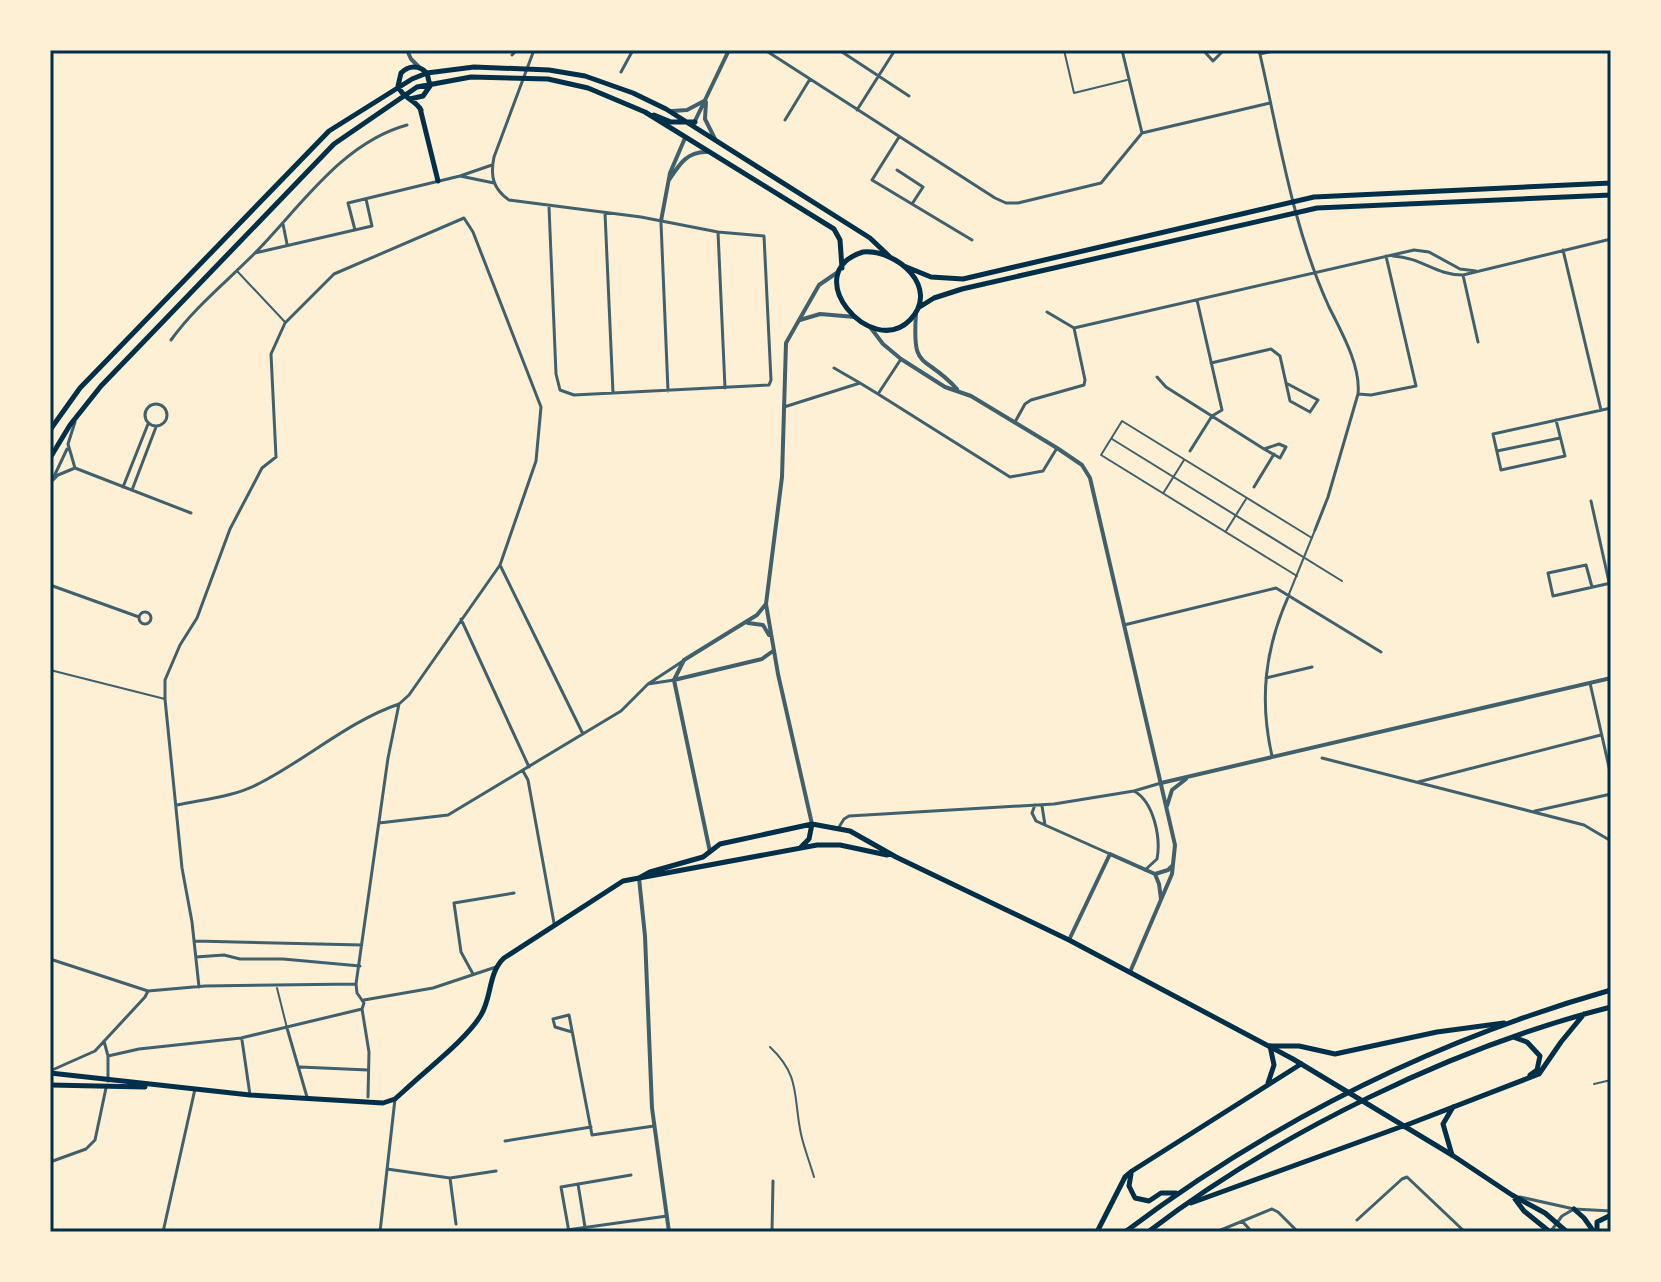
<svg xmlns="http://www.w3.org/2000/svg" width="1661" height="1282" font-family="'Work Sans',sans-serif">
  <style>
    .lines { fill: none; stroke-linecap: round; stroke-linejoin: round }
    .service { stroke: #3f606c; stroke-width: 2 }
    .pedestrian { stroke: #3f606c; stroke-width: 2 }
    .minor { stroke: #3f606c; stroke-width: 3 }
    .tertiary { stroke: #3f606c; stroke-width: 4 }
    .secondary { stroke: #003049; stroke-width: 5 }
    .trunk { stroke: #003049; stroke-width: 5 }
    .neatline { fill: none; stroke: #003049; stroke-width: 3 }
  </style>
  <rect width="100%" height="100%" fill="#fdf0d5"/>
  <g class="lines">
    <path class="service" d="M1064 50 1074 93 1127 80
      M50 670 165 699
      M277 988 287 1028"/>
    <path class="pedestrian" d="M50 53 65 50
      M237 271 285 322
      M1112 439 1342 581
      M1164 492 1184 460
      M1226 531 1246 499
      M1297 576 1101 455 1122 421 1312 538
      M1289 594 1315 530
      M770 1047C801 1076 793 1097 801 1134 804 1148 810 1163 814 1177
      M1594 1084 1611 1080"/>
    <path class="minor" d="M534 50 494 157C490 176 493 189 509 200L641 217 718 232 764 236 771 380 769 385 574 395 560 390 556 374 549 207
      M765 50 995 198 1006 203H1018L1101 183 1142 133
      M839 50 909 96
      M1122 50 1142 133
      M1203 50 1213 61 1224 50
      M1259 50C1279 136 1292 226 1329 307 1341 331 1361 366 1358 394L1328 497 1315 530
      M1260 54 1277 50
      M512 55 517 50
      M621 72 633 50
      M857 110 895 50
      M785 120 810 79
      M1142 133 1270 103
      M899 137 872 180 972 240
      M897 170 923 187 912 204
      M460 176 494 183
      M605 213 613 393
      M661 223 668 391
      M283 224 287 244
      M355 230 348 203 460 176 492 165
      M718 232 725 388
      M1563 250 1601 410
      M255 253 372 226 366 199
      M1393 256C1423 258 1435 275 1463 275L1611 239
      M1463 275 1478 342
      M1047 312 1074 328 1414 250 1429 252 1460 269 1476 271
      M171 340C194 308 225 283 253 255 299 209 341 143 407 125
      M1211 363 1271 349 1280 356 1290 401 1310 412 1318 400 1286 383
      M834 368 860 383
      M1157 377 1166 387 1264 449
      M878 394 1010 477 1043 471 1057 448
      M1358 394 1371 395 1416 386 1386 256
      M145 415a11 11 0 1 1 22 0a11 11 0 1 1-22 0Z
      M784 407 860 383 878 394 901 359
      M1556 420 1565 456 1501 470 1493 434 1611 408
      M1015 422 1025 404 1031 400 1084 385 1085 380 1074 328
      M1279 444 1286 447 1280 458 1264 449Z
      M1190 451 1212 416 1222 410 1197 300
      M1497 451 1560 438
      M75 468 191 513
      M51 482 58 475 75 468 68 444 75 422
      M50 485 67 449
      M123 487 148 424
      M1254 487 1274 454
      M132 490 156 427
      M1591 501 1609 582
      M500 565 583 734
      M50 585 139 617
      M1592 587 1586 565 1548 573 1553 596 1611 583
      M139 618a6 6 0 1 1 12 0a6 6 0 1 1-12 0Z
      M461 619 529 767
      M1124 625 1276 588 1381 652
      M1266 678 1312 667
      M1590 683 1611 776
      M648 684 674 680
      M1272 756C1259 699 1265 648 1289 595
      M1322 758 1584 825 1611 841
      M523 771 528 780 554 923
      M1418 782 1601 735
      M1134 791C1154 802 1161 838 1157 859L1145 870
      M177 805C205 799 234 797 260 783 307 759 349 721 399 704L409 695 500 565 536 461 541 407 473 232 464 218 334 274 285 323 271 354 276 457 262 468 230 529 197 618 180 645 165 680V699L182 868 192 922 199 987
      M1035 805 1032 813 1036 821 1110 854
      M1042 806 1045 825
      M1535 811 1611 794
      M379 823 448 815 621 711 648 684 683 661
      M839 827 844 819 849 816 1054 804 1134 791 1161 783
      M195 941 362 945
      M196 957 224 955 240 959H283L360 966
      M50 959 148 991
      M473 974 461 952 454 903 514 893
      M148 991 205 986 356 984
      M364 1000 433 988 496 967
      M287 1028 307 1097
      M572 1032 555 1027 553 1019 569 1015 592 1135 654 1126
      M242 1040 250 1095
      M104 1041 108 1056V1081
      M108 1056 139 1049 241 1038 362 1009
      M300 1067 368 1070
      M50 1071 95 1051 145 997 148 991
      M368 1097 369 1052 362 1009 364 1003 357 993 356 984 388 758 399 704
      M505 1141 591 1127
      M50 1162 86 1149 95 1140 106 1088
      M387 1169 450 1178 456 1224
      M450 1178 496 1171
      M578 1184 585 1227
      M1520 1197 1574 1209 1611 1211
      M1357 1220 1402 1179 1407 1177 1465 1232
      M1242 1221 1252 1232
      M567 1230 667 1216
      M1551 1231 1562 1216 1574 1209
      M163 1232 195 1089
      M380 1232 395 1099
      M569 1232 561 1187 631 1175
      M772 1232 773 1181
      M1216 1232 1272 1209 1278 1212 1298 1232"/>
    <path class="tertiary" d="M407 50 411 59 419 67
      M706 102 705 119 715 139
      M672 111 687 110 704 101
      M694 123 729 50
      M669 180C679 165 687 151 707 152
      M661 221 670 173 685 138
      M916 313C912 373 923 352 957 389
      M800 320 820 314 855 317
      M870 327 883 344 901 359 945 387 971 396 1057 448 1082 465 1090 478 1175 845 1172 874 1130 972
      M748 623 763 625 769 635
      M674 680 762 659 773 651
      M1161 783 1611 678
      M1167 806 1172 790 1186 779
      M812 824 778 674 766 604 782 477 786 343 819 285 838 272
      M710 852 674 680 684 660 757 615 766 604
      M1155 874 1159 884 1161 899
      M1155 874 1168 870 1173 865
      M639 878 645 936 652 1108 669 1232
      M1069 940 1110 854 1155 874"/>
    <path class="secondary" d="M410 99 423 96 430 86 427 73C419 65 409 65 401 73L398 86C402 98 415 99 421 110
      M420 108 438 181
      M654 115 671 122H695
      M863 252C897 249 941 288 910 320 871 360 797 272 863 252Z
      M904 266 931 277 963 279 1314 197 1611 183
      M918 308 934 298 962 289 1317 208 1611 195
      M50 430 80 388 329 131 412 79 427 73 474 67 549 70 585 76 633 93 666 109 870 238 889 256
      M50 458 70 425 101 386 334 144 417 87 471 77 548 79 588 88 645 112 834 229 840 240 842 268
      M801 847 809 839 812 824
      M639 878 650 872 703 857 720 844 812 824 850 831 896 857 1069 940 1293 1059 1452 1155 1512 1195 1545 1213 1567 1232
      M1270 1046H1299L1335 1054 1437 1032 1504 1023
      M50 1073 250 1095 383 1103 395 1099 405 1090C427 1069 466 1040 481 1015 492 997 488 973 504 958L623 881 817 845H840L887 855
      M50 1085 145 1087
      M1515 1199 1524 1211 1550 1232
      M1191 1203 1403 1126
      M1574 1209 1584 1218 1594 1232
      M1597 1232V1222L1611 1215"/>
    <path class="trunk" d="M1513 1037 1527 1042 1540 1056 1537 1070 1530 1075
      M1268 1083 1274 1065 1270 1046
      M1404 1126 1539 1074 1561 1042 1584 1014
      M1452 1155 1443 1124 1453 1107
      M1131 1174 1129 1186 1135 1198 1149 1201 1161 1193H1176
      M1097 1232 1125 1177 1132 1171 1301 1064
      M1125 1232C1271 1122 1435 1040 1611 990
      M1148 1232C1278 1133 1453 1047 1611 1007"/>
  </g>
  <rect width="1661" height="1282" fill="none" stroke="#fdf0d5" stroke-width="104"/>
  <rect x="52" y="52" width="1557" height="1178" class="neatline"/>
</svg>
